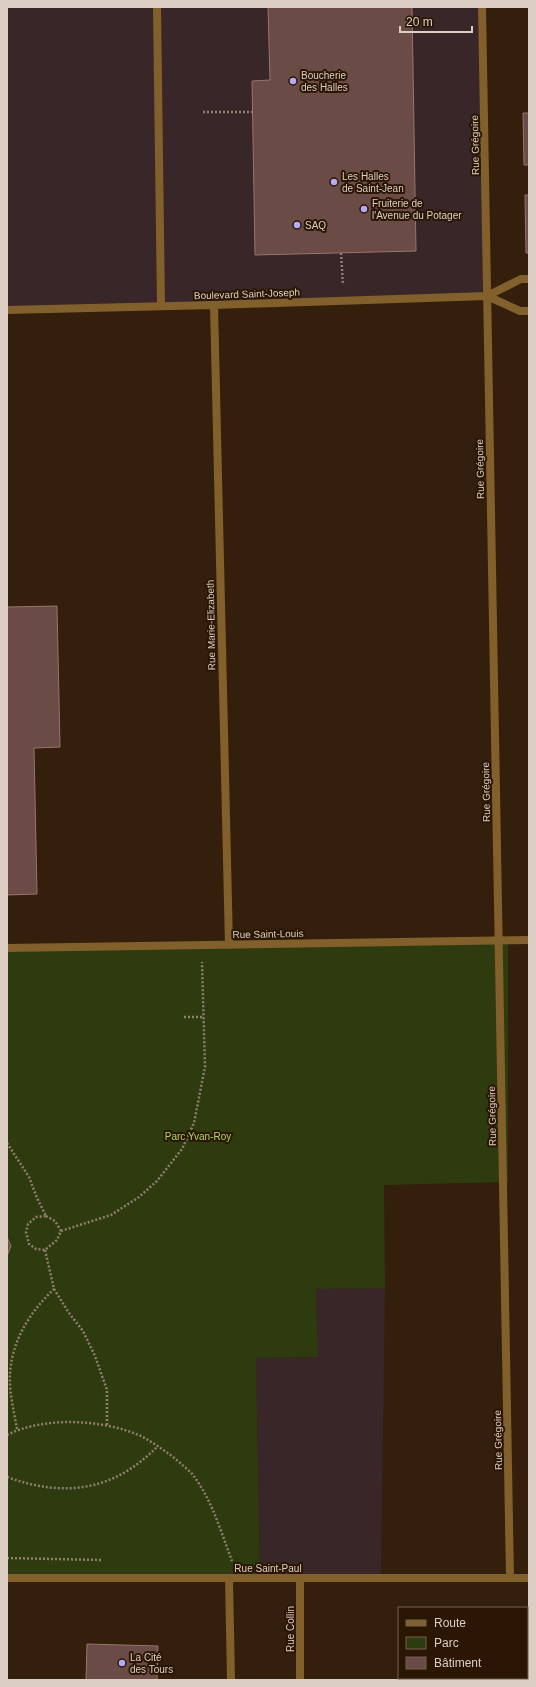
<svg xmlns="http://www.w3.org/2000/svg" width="536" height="1687" font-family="Arial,sans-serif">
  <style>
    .commercial { fill: #392628 }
    .green { fill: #2d3b0e }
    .building { fill: #6b4b45; stroke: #97756e }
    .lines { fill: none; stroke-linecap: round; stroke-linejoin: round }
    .path { stroke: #907e70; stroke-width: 2.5; stroke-dasharray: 2 2; stroke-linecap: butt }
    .lane { stroke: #82602b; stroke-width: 8 }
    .street { stroke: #82602b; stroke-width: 8 }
    .poi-dot { fill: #b6abf8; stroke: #2a1603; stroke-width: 1.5 }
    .labels { text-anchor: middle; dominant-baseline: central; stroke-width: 4; stroke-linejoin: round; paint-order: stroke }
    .poi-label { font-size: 10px; fill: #ddcec3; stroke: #2a1603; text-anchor: start }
    .street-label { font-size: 10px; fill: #ddcec3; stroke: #2a1603 }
    .park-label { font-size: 10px; fill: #b0d860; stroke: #2a1603 }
  </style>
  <rect width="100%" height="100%" fill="#341f0c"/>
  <path class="commercial" d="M7 7H482L487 296 7 309Z
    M385 1288 381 1578H260L256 1358 318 1357 316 1289Z"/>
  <path class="green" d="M508 941V1182L384 1185 385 1288 316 1289 318 1357 256 1358 260 1578H7V946Z"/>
  <path class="building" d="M268 7H412L416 251 255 255 252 81 270 80Z
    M523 113H529V165H524Z
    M525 195H529V253H526Z
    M57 606 60 747 34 748 37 894 7 895V607Z
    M7 1237 11 1246 7 1256Z
    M87 1644 158 1646 157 1680H86Z"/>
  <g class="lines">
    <path class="path" d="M203 112H253
      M341 253 343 285
      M184 1017H204
      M7 1143 29 1177 37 1198 46 1216
      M46 1216 55 1221 61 1231 57 1240 45 1250 36 1249 29 1244 26 1232 28 1224 36 1217Z
      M61 1231 111 1215 139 1197 157 1181 182 1149 194 1123 205 1067 202 962
      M45 1250 54 1289 69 1313 83 1331 95 1356 107 1390V1425
      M17 1429C14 1412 9 1392 10 1374 12 1340 30 1312 54 1289
      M7 1435C44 1416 105 1419 143 1437 155 1444 167 1452 178 1461 183 1466 189 1470 193 1475 212 1500 221 1532 232 1561
      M7 1477C65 1498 114 1491 158 1446
      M7 1558 101 1560"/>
    <path class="lane" d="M157 7 161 306
      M229 1578 231 1680"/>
    <path class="street" d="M482 7 510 1578
      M487 296 520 311H529
      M214 305 229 945
      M7 310 214 305 487 296 521 279H529
      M7 948 529 940
      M7 1578H529
      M300 1578V1680"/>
  </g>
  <g class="poi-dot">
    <circle cx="293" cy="81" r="4"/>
    <circle cx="334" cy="182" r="4"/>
    <circle cx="364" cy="209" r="4"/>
    <circle cx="297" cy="225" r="4"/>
    <circle cx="122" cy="1663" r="4"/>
  </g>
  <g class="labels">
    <g class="poi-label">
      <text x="301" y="75">Boucherie<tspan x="301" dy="12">des Halles</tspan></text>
      <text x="342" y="176">Les Halles<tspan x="342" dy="12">de Saint-Jean</tspan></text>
      <text x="372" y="203">Fruiterie de<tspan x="372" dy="12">l'Avenue du Potager</tspan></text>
      <text x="305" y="225">SAQ</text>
      <text x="130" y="1657">La Cité<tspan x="130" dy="12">des Tours</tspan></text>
    </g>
    <g class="street-label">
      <text transform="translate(475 145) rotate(-91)">Rue Grégoire</text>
      <text transform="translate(247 294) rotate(-2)">Boulevard Saint-Joseph</text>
      <text transform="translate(480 469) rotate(-91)">Rue Grégoire</text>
      <text transform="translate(211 625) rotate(-91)">Rue Marie-Elizabeth</text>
      <text transform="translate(486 792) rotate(-91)">Rue Grégoire</text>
      <text transform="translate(268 934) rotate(-1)">Rue Saint-Louis</text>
      <text transform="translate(492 1116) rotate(-91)">Rue Grégoire</text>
      <text transform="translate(498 1440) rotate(-91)">Rue Grégoire</text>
      <text x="268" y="1568">Rue Saint-Paul</text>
      <text transform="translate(290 1629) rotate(-90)">Rue Collin</text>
    </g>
    <g class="park-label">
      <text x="198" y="1136">Parc Yvan-Roy</text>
    </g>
  </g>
  <rect width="536" height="1687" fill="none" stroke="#ddcec3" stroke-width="16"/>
  <rect x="398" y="1607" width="130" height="72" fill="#2a1603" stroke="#726050"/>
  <rect x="406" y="1620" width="20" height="6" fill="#82602b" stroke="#726050"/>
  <text x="434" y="1627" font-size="12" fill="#ddcec3">Route</text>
  <rect x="406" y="1637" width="20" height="12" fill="#2d3b0e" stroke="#726050"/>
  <text x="434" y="1647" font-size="12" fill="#ddcec3">Parc</text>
  <rect x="406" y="1657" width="20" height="12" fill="#6b4b45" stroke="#726050"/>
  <text x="434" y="1667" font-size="12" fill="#ddcec3">Bâtiment</text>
  <path d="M400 26v6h72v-6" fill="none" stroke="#ddcec3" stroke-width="2"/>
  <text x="406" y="26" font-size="12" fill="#ddcec3" stroke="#2a1603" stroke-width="3" paint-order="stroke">20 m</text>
</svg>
